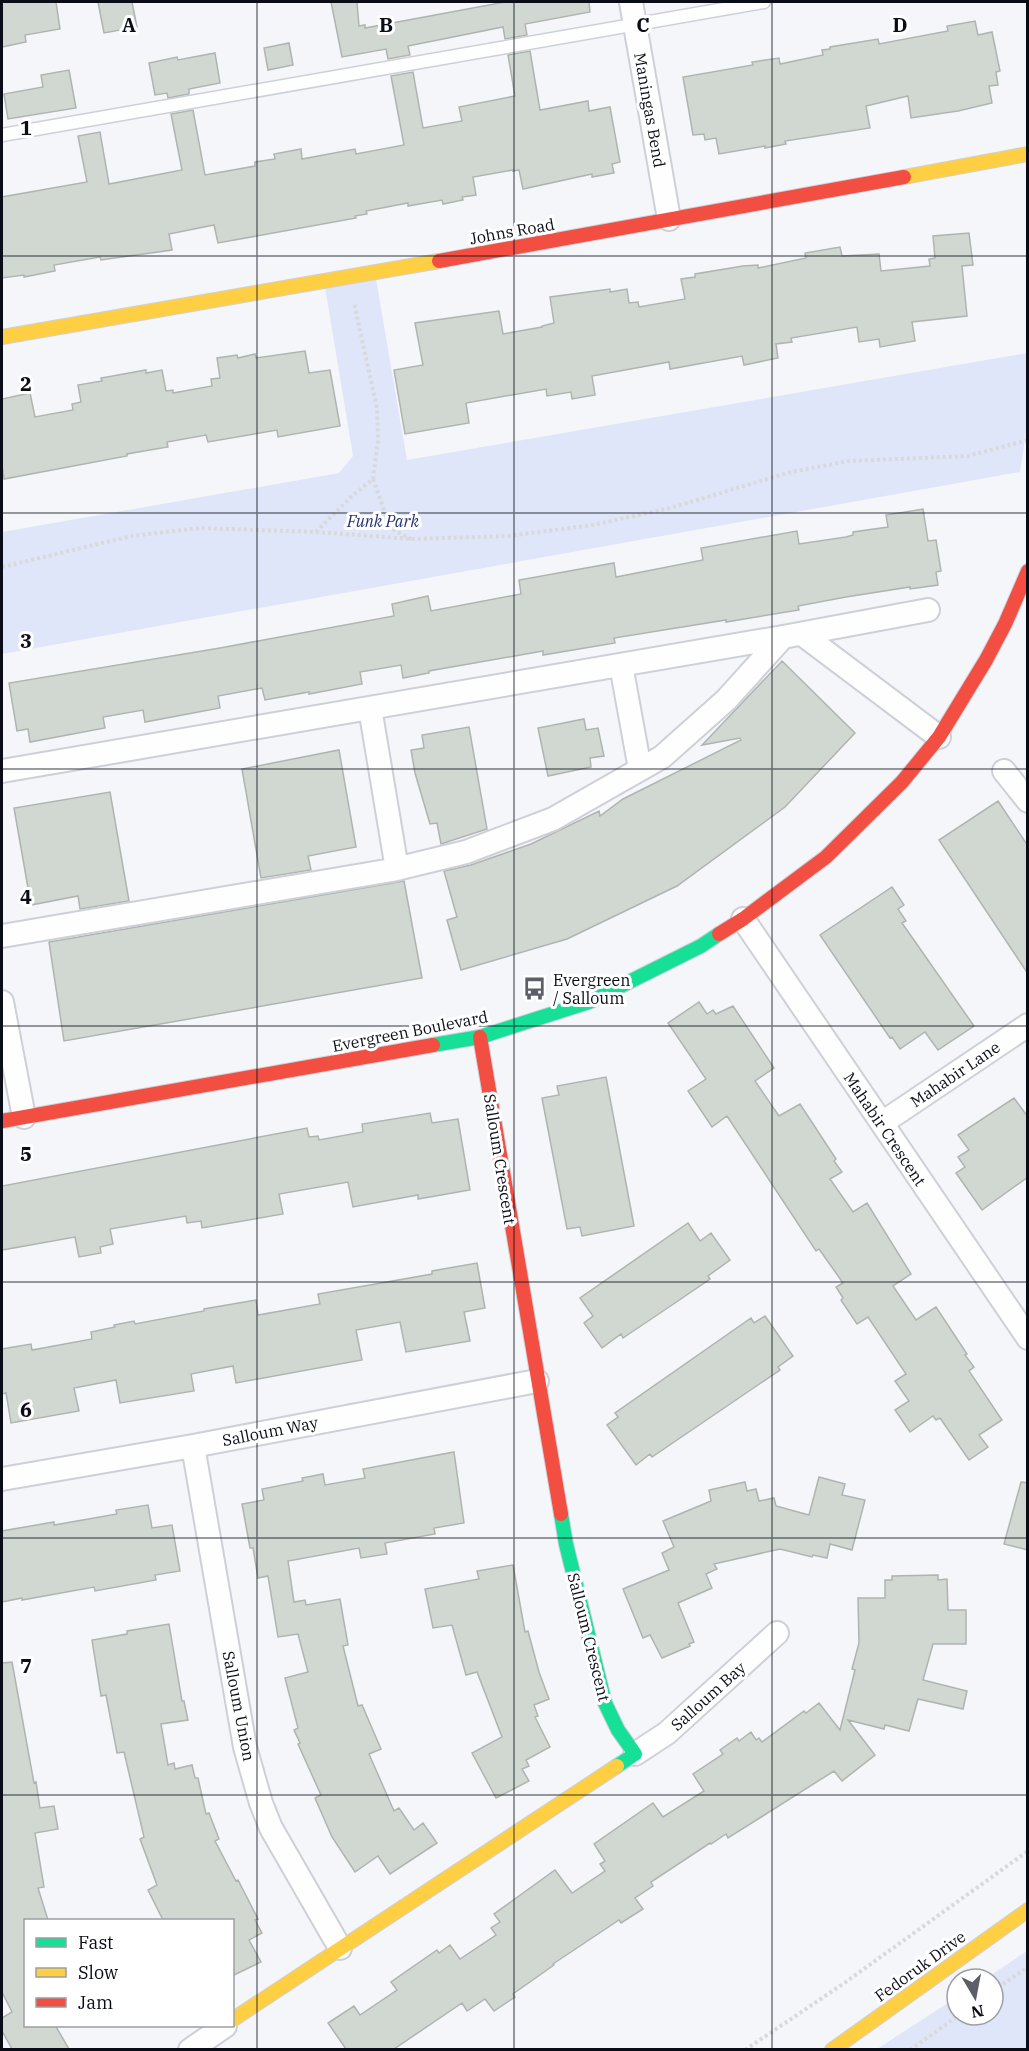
<svg xmlns="http://www.w3.org/2000/svg" width="1029" height="2051" font-family="'IBM Plex Serif',serif">
  <style>
    .green { fill: #e0e6f9 }
    .building { fill: #d0d8d1; stroke: #b0b4b1; stroke-width: 1.5 }
    .lines { fill: none; stroke-linecap: round; stroke-linejoin: round }
    .lane-casing { stroke: #ced0d8; stroke-width: 15 }
    .street-casing { stroke: #ced0d8; stroke-width: 26 }
    .fast-casing { stroke: #ced0d8; stroke-width: 16 }
    .slow-casing { stroke: #ced0d8; stroke-width: 16 }
    .jam-casing { stroke: #ced0d8; stroke-width: 16 }
    .path { stroke: #d8d9db; stroke-width: 4; stroke-dasharray: 3 3; stroke-linecap: butt }
    .lane { stroke: #fefefe; stroke-width: 12 }
    .street { stroke: #fefefe; stroke-width: 22 }
    .fast { stroke: #16e098; stroke-width: 14 }
    .slow { stroke: #ffcf43; stroke-width: 14 }
    .jam { stroke: #f24e42; stroke-width: 14 }
    .grid { fill: none; stroke: #0a0d18; stroke-width: 1.5; stroke-opacity: 0.55 }
    .labels { text-anchor: middle; dominant-baseline: central; stroke-width: 6; stroke-linejoin: round; paint-order: stroke }
    .street-label { font-size: 16px; fill: #0a0d18; stroke: #fff }
    .park-label { font-size: 16px; font-style: italic; fill: #26316f; stroke: #fff }
    .poi-label { font-size: 16px; fill: #0a0d18; stroke: #fff; text-anchor: start }
    .grid-label { font-size: 20px; text-anchor: middle; font-weight: bold; fill: #0a0d18; stroke: #fff; stroke-width: 6; stroke-linejoin: round; paint-order: stroke }
  </style>
  <rect width="100%" height="100%" fill="#f5f6fa"/>
  <path class="green" d="M375 273 407 460 1027 353V426L1020 472 2 654V532L339 473 353 456 324 281Z
    M1027 1951V2049H877L957 1997V2015H993V1979H985Z"/>
  <path class="building" d="M2 2H56L60 29 25 35 26 42 2 47Z
    M98 2H132L137 27 104 33Z
    M331 2H357L359 26 365 25V28L505 2H589L590 12 525 24 527 35 505 39 503 27 408 46 410 55 388 59 386 49 342 57Z
    M975 21 978 35 992 32 1000 71 996 72 998 85 989 86 992 103 958 111 911 118 908 96 866 106 870 128 785 141 786 144 765 148V146L719 154 716 138 705 140 704 134 693 135 683 77 753 65 752 62 779 58 780 64 823 55 822 50 830 49V47L878 39 879 44 948 31 947 26Z
    M289 43 293 65 268 70 264 48Z
    M530 51 540 110 588 101 589 111 610 107 620 162 612 164 614 173 592 177V174L523 189 519 170 513 171V170L473 177 476 195 462 197 463 200 443 204 442 200 408 206V203L366 211 367 214 355 216 356 218 218 243 214 225 169 234 172 250 101 260 100 257 54 265 55 271 24 277V275L2 278V197L87 182 78 136 100 132 109 184 182 170 171 114 193 110 205 175 255 166V162L275 159 274 154 301 149 302 159 355 149 356 154 404 145 391 76 413 72 423 128 462 121 459 107 515 96 508 55Z
    M215 53 220 83 189 89V94L168 98 167 93 155 95 149 63 177 57 178 60Z
    M69 70 76 108 8 119 4 94 43 87 41 75Z
    M969 233 973 265 962 266 967 316 912 322 915 341 880 347 879 339 859 342 857 327 791 338 792 342 776 344 778 358 744 365 742 356 670 369 669 362 592 376 595 395 572 399 571 392 547 396 546 389 466 403 469 423 405 434 394 370 423 365 415 323 499 311 503 334 542 327V326L554 323 550 297 610 289V292L627 289 629 303 638 302 639 307 685 299 681 279 695 277V274L743 266 758 265V268L806 258 805 253 840 247 842 256 879 254 881 271 930 266 929 259 935 258 933 236Z
    M305 351 309 373 330 370 340 426 278 437 277 430 208 442 206 435 167 442 168 447 127 454V456L4 479 2 465V399L30 393 35 417 73 410 72 404 81 402 78 385 102 381 101 378 146 370V373L162 370 166 391 173 390V393L212 386 211 379 220 378 217 358 237 355 238 358 255 354 256 358Z
    M923 509 928 541 936 540 941 571 936 572 938 585 910 589V587L846 597 798 606 799 610 726 622V620L614 638 615 643 543 655V651L429 671V673L403 678 401 665 360 672 362 684 309 694V692L265 700 262 688 218 696 220 708 145 722 143 710 103 717 105 728 30 742 28 729 17 731 9 683 220 648 394 616 392 604 428 596 431 611 521 594 519 580 614 563 616 577 703 560 701 548 797 531 799 544 846 537 853 535V532L888 527 886 515Z
    M782 661 855 733 785 807 677 886 567 939 461 970 447 920 457 917 444 871 471 865 531 844 599 811 600 816 623 799 741 740 740 738 702 745Z
    M584 719 586 730 598 728 604 756 590 758 591 767 548 776 538 728Z
    M469 727 487 829 441 844 437 823 430 824 415 773 411 750 424 748 422 735Z
    M339 750 356 847 308 856 311 870 261 878 242 769Z
    M110 792 129 901 80 909 78 896 31 905 14 808Z
    M998 801 1028 846V974L939 840Z
    M404 881 422 978 64 1041 49 942Z
    M892 887 904 905 898 909 906 921 902 923 974 1026 938 1050 925 1032 900 1049 892 1037 890 1038 820 935Z
    M699 1002 707 1014 713 1010 716 1014 733 1006 774 1068 755 1081 779 1116 800 1104 836 1159 834 1161 842 1172 830 1179 853 1212 867 1203 911 1274 893 1286 916 1320 936 1307 967 1354 965 1355 974 1367 969 1371 1002 1420 979 1435 988 1447 969 1460 940 1418 936 1420 933 1416 910 1432 895 1410 909 1401 895 1381 906 1374 868 1317 857 1324 841 1300 843 1298 836 1287 843 1283 819 1249 816 1251 727 1116 712 1127 688 1091 706 1079 668 1023Z
    M606 1077 634 1226 582 1236 580 1227 567 1229 542 1098 559 1095 557 1086Z
    M1014 1098 1028 1117V1177L982 1210 956 1173 965 1167 958 1157 969 1150 958 1135Z
    M430 1113 432 1123 458 1119 470 1190 418 1199V1195L353 1207 348 1182 279 1194 283 1214 202 1228 201 1221 187 1223 186 1216 110 1229 113 1244 100 1247 101 1253 79 1257 75 1237 2 1250V1186L307 1128 309 1137 318 1136 319 1140 363 1132 362 1124Z
    M688 1223 700 1241 711 1233 730 1260 708 1276 710 1279 675 1303 623 1338 621 1334 602 1348 584 1323 593 1316 580 1298Z
    M477 1263 485 1308 464 1312 470 1341 406 1352 400 1322 356 1330 362 1360 236 1383 233 1366 191 1374 194 1391 120 1403 116 1380 74 1388 79 1411 11 1423 6 1393 2 1394V1349L31 1344 32 1350 92 1339 91 1332 115 1327 114 1325 134 1321 135 1324 204 1311V1309L256 1300 258 1315 320 1304 318 1294 432 1274V1271Z
    M765 1316 793 1356 778 1367 780 1370 755 1387 652 1457 650 1454 636 1465 607 1425 618 1417 615 1413 751 1318 754 1323Z
    M454 1452 464 1523 434 1528 435 1534 385 1543 387 1554 361 1558 359 1548 288 1561 294 1602 305 1600 306 1605 340 1599 348 1645 343 1646 358 1706 362 1705 381 1749 369 1754 394 1811 399 1808 414 1830 423 1823 437 1843 390 1874 378 1856 355 1872 332 1837 315 1798 321 1795 298 1744 300 1743 294 1730 298 1728 285 1678 308 1672 298 1634 278 1637 268 1576 258 1578 253 1548H250L242 1504 264 1500 262 1489 303 1481 302 1478 323 1474 325 1485 365 1478 363 1469Z
    M819 1477 845 1484 842 1495 865 1500 852 1550 830 1544 827 1558 813 1555 812 1557 780 1549 714 1564 717 1569 706 1574 712 1588 678 1603 694 1642 689 1644 690 1646 662 1658 650 1635 643 1638 623 1589 669 1570 662 1553 674 1547 663 1521 711 1501 709 1490 745 1482 747 1491 756 1489 759 1501 774 1498 776 1506 809 1515Z
    M1021 1482 1028 1483V1550L1004 1544Z
    M148 1505 152 1528 172 1525 180 1571 155 1575 156 1580 95 1591 94 1587 22 1600V1598L2 1602V1531L54 1522V1525L117 1514 116 1510Z
    M513 1565 525 1632 528 1631 539 1672 549 1699 534 1705 538 1716 535 1717 550 1747 526 1760 529 1766 522 1769 529 1781 496 1798 472 1753 502 1737 477 1672 466 1675 452 1625 433 1628 425 1589 479 1579 477 1571Z
    M938 1575V1580L947 1579 948 1610H966V1644H933L923 1680 967 1691 963 1709 918 1699 909 1731 885 1725 884 1729 848 1720 875 1755 842 1781 834 1771 728 1838 726 1834 711 1844 710 1843 651 1882 653 1886 635 1898 643 1909 621 1923 619 1920 553 1964 554 1965 513 1994 515 1997 494 2011 485 1999 467 2011 462 2003 394 2049H346L328 2023 354 2006 360 2015 397 1990 391 1982 437 1950 439 1953 450 1945 460 1959 496 1935 491 1928 500 1922 494 1914 555 1870 572 1893 605 1871 600 1864 605 1861 594 1844 653 1803 663 1817 704 1791 693 1774 723 1754 720 1750 737 1738 739 1741 751 1732 756 1740 759 1738 762 1742 804 1711 806 1713 819 1703 840 1730 855 1670 852 1669 859 1643 858 1598H885V1580H892V1576Z
    M169 1624 182 1701H184L188 1720 161 1724 168 1765 174 1763 175 1769 192 1765 195 1778H198L206 1814 209 1813 219 1839 215 1841 236 1881 238 1880 258 1919 255 1920 262 1933 249 1940 261 1962 232 1976V1920H163L148 1890 157 1885 140 1839 144 1837 124 1752 117 1753 106 1695 101 1696 92 1640 127 1634V1631Z
    M12 1662 34 1783 36 1782 40 1808 54 1806 58 1829 35 1833 44 1887 38 1888 48 1920H26V2025H55L69 2049H12L2 2031V2018L12 2012 2 1992V1663Z"/>
  <g class="lines">
    <defs>
      <path id="lane" d="M2 135 764 2"/>
      <path id="street" d="M631 2 669 219
        M802 634 939 737
        M621 665 640 769
        M370 708 397 869
        M2 771 783 637 928 610
        M1004 771 1028 801
        M743 919 1028 1338
        M2 936 392 870 466 852 553 819 662 757 726 700 783 637
        M2 1002 24 1117
        M882 1123 1028 1025
        M193 1446 245 1747 261 1803 271 1828 340 1948
        M2 1479 193 1446 537 1381
        M635 1754 667 1733 777 1633
        M190 2050 225 2026"/>
      <path id="fast" d="M433 1045 480 1037 589 1002 701 946 719 934
        M561 1514 566 1544 605 1703 618 1730 635 1754 617 1766"/>
      <path id="slow" d="M904 177 1028 154
        M2 337 439 261
        M232 2020 617 1766
        M832 2050 1028 1910"/>
      <path id="jam" d="M439 261 904 177
        M719 934 743 919 826 857 902 782 939 737 986 660 1005 624 1028 571
        M480 1037 561 1514
        M2 1121 433 1045"/>
    </defs>
    <use href="#lane" class="lane-casing"/>
    <use href="#street" class="street-casing"/>
    <use href="#fast" class="fast-casing"/>
    <use href="#slow" class="slow-casing"/>
    <use href="#jam" class="jam-casing"/>
    <path class="path" d="M373 479 388 521 394 530 411 539
      M316 532 412 539 508 536 593 525 670 508 791 472 849 461 968 456 1028 440
      M2 567 132 536 200 528 316 532 353 495 373 479 378 441 377 408 354 303
      M993 1991 1028 1967
      M745 2050 843 1984 1028 1851
      M910 2050 959 2015"/>
    <use href="#lane" class="lane"/>
    <use href="#street" class="street"/>
    <use href="#fast" class="fast"/>
    <use href="#slow" class="slow"/>
    <use href="#jam" class="jam"/>
  </g>
  <path class="grid" d="M257 2V2050M514 2V2050M772 2V2050M2 256H1028M2 513H1028M2 769H1028M2 1026H1028M2 1282H1028M2 1538H1028M2 1795H1028"/>
  <defs>
    <symbol id="bus-bare" viewBox="-9 -9 18 18"><path d="M-5-6H5V4H4V6H2V4H-2V6H-4V4H-5ZM-3.5-4V0h7V-4ZM-3.5 1.2v1.5H-2V1.2ZM2 1.2v1.5H3.5V1.2Z" fill="#5c5f67" stroke="#fff" stroke-width="2.5" paint-order="stroke"/></symbol>
  </defs>
  <g fill-rule="evenodd">
    <use href="#bus-bare" x="518" y="972" width="33" height="33"/>
  </g>
  <g class="labels">
    <g class="street-label">
      <text transform="translate(650 110) rotate(80)">Maningas Bend</text>
      <text transform="translate(512 231) rotate(-10)">Johns Road</text>
      <text transform="translate(410 1031) rotate(-11)">Evergreen Boulevard</text>
      <text transform="translate(955 1074) rotate(-34)">Mahabir Lane</text>
      <text transform="translate(885 1129) rotate(56)">Mahabir Crescent</text>
      <text transform="translate(500 1159) rotate(81)">Salloum Crescent</text>
      <text transform="translate(270 1431) rotate(-11)">Salloum Way</text>
      <text transform="translate(589 1637) rotate(76)">Salloum Crescent</text>
      <text transform="translate(708 1696) rotate(-42)">Salloum Bay</text>
      <text transform="translate(239 1706) rotate(79)">Salloum Union</text>
      <text transform="translate(920 1966) rotate(-36)">Fedoruk Drive</text>
    </g>
    <g class="park-label">
      <text x="383" y="521">Funk Park</text>
    </g>
    <g class="poi-label">
      <text x="553" y="980">Evergreen<tspan x="553" dy="18">/ Salloum</tspan></text>
    </g>
  </g>
  <g class="grid-label">
    <text x="129" y="32">A</text>
    <text x="386" y="32">B</text>
    <text x="643" y="32">C</text>
    <text x="900" y="32">D</text>
    <text x="26" y="135">1</text>
    <text x="26" y="391">2</text>
    <text x="26" y="648">3</text>
    <text x="26" y="904">4</text>
    <text x="26" y="1161">5</text>
    <text x="26" y="1417">6</text>
    <text x="26" y="1673">7</text>
  </g>
  <rect width="1029" height="2051" fill="none" stroke="#0a0d18" stroke-width="6"/>
  <rect x="24" y="1919" width="210" height="108" fill="#ffffff" stroke="#9d9ea3" stroke-width="1.5"/>
  <rect x="36" y="1938" width="30" height="9" fill="#16e098" stroke="#9d9ea3" stroke-width="1.5"/>
  <text x="78" y="1949" font-size="18" fill="#0a0d18">Fast</text>
  <rect x="36" y="1968" width="30" height="9" fill="#ffcf43" stroke="#9d9ea3" stroke-width="1.5"/>
  <text x="78" y="1979" font-size="18" fill="#0a0d18">Slow</text>
  <rect x="36" y="1998" width="30" height="9" fill="#f24e42" stroke="#9d9ea3" stroke-width="1.5"/>
  <text x="78" y="2009" font-size="18" fill="#0a0d18">Jam</text>
  <g transform="translate(975 1997) rotate(170)"><circle r="28" fill="#ffffff" stroke="#9d9ea3" stroke-width="1.5"/>
  <path d="M0-4.5L10 22L0 15L-10 22Z" fill="#5c5f67"/>
  <text y="-9" font-size="16" font-weight="bold" text-anchor="middle" fill="#0a0d18">N</text>
  </g>
</svg>
